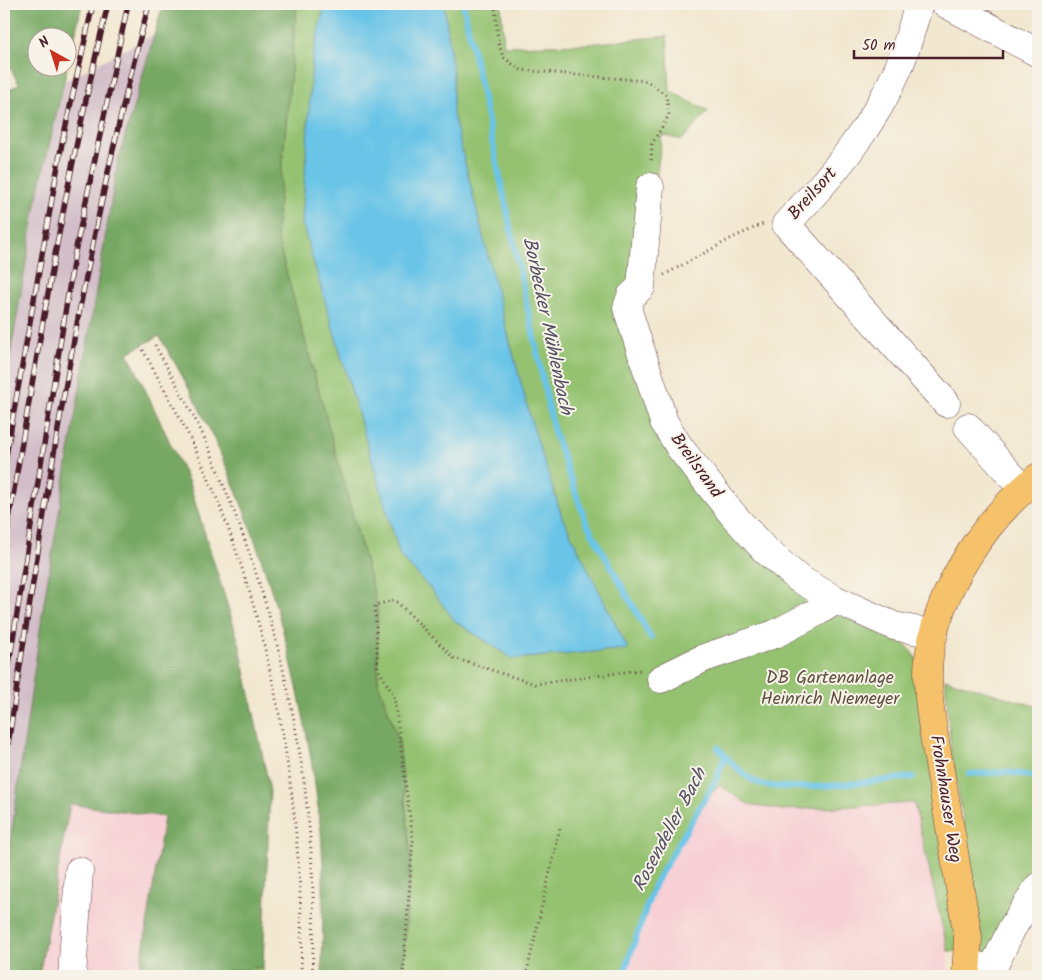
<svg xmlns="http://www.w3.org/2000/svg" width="1042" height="980" font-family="Kalam,sans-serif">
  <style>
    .built { fill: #f7cfd4 }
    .industrial { fill: #d2bdc8 }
    .green { fill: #94c271; stroke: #6f704e }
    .forest { fill: #77a863; stroke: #606447 }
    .water { fill: #69c4e7; stroke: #5a7289 }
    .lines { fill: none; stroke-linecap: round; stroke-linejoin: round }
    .stream { stroke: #69c4e7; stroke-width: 6 }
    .minor-casing { stroke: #633d44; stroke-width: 29 }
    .major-casing { stroke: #633d44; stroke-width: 29 }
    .path { stroke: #633d44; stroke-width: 3; stroke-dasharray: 1 4; stroke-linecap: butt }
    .minor { stroke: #fff; stroke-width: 28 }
    .major { stroke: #f5c16b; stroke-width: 28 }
    .rail-casing { stroke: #4a1f2b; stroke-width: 5.5 }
    .rail { stroke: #f7f3e8; stroke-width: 4; stroke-dasharray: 11; stroke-linecap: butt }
    .labels { text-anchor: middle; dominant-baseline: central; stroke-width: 4; stroke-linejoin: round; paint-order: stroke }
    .street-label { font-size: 18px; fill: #4a1f2b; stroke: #f7f3e8 }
    .park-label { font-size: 18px; fill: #605040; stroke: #f7f3e8 }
    .water-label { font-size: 19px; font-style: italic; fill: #535163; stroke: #f7f3e8 }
  </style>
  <rect width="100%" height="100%" fill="#f7f3e8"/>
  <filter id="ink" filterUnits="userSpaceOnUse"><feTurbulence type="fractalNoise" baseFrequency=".02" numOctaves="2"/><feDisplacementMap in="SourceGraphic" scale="10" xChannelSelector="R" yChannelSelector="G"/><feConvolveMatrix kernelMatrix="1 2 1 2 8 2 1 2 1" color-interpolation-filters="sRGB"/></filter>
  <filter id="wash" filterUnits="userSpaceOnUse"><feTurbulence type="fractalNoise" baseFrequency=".0096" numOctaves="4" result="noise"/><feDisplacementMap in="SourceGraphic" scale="20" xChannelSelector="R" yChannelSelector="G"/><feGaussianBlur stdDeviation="1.12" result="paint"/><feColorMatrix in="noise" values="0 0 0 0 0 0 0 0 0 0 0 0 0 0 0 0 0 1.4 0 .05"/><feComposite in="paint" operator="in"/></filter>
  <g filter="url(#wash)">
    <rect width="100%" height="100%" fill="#f2e7cf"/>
    <path class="built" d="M719 785 748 804 782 810 914 803 948 951V976H622L645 919 649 890 697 810Z
      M70 804 164 817 139 976H39Z"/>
    <path class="industrial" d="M155 34 118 161 44 602 4 886V392L38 193 64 81Z"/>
    <path class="green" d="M297 4H501L504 46 587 44 667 36 670 91 708 111 682 140 662 135 655 187 627 295 659 422 834 604 905 644 916 658 960 951H948L914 803 782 810 748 804 719 785 697 810 649 890 645 919 622 976H402L411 858 399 741 378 683 377 604 276 234Z
      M945 679 1038 707V875L990 951 983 952 978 906 951 751Z
      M263 967 264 976H189L192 975Z"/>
    <path class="forest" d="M4 4H82L68 66V38H38V68H67L38 193 4 392V93L19 84 4 57Z
      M163 4H297L276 234 377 604 378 683 399 741 411 858 402 976H322C322 929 325 879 321 832 303 664 248 481 159 336L128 353 189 483 239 642 270 791 263 967 189 976H139L164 817 70 804 39 976H4V886L44 602 118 161Z"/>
    <path class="water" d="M325 4H444L453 72V114L501 309 532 423 562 517 628 649 513 659 456 622 429 587 400 556 302 223 312 60Z"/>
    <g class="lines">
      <path class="stream" d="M463 4 554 432 586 522 651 638
        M718 748C730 761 741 774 756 782 780 795 881 780 913 777
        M969 774 1007 772 1038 777
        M623 976 654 885 717 778 725 756"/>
    </g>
  </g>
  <g filter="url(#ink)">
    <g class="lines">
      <defs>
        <path id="minor" d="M919 4C912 26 907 48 898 69 872 129 830 178 786 224L946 403
          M946 4 1038 53
          M650 187 641 287 631 296 627 308 664 422 680 448 734 516 764 549 799 579 836 600 894 626 934 634
          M968 427 1023 489
          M661 679 704 658 775 634 819 611 836 600
          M967 965 993 968 1012 928 1038 887
          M72 976 79 871"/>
        <path id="major" d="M966 976 968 938C959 882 950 826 940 770 934 734 925 694 929 657 938 589 985 519 1038 477"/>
      </defs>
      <use href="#minor" class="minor-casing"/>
      <use href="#major" class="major-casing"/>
      <path class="path" d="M495 4 498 41 503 57 521 70 647 81 666 95 669 115 652 144 651 164
        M4 81 9 90
        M664 275 732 238 763 224
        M155 345C171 375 188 404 203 435 212 453 218 473 226 491 288 644 321 811 312 976
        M143 350C159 380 176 410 191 440 269 602 305 798 301 976
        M403 976 413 841 394 696 378 669 375 605 395 600 454 658 535 684 640 670
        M526 976 560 828"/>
      <use href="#minor" class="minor"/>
      <use href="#major" class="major"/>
      <defs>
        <path id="rail" d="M4 467 62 143 93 4
          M4 549C35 367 64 184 108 4
          M4 695 74 257 128 4
          M4 771C43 514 81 256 149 4"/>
      </defs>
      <use href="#rail" class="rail-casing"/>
      <use href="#rail" class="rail"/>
    </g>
  </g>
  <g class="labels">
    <g class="street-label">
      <text transform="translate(813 194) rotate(-48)">Breilsort</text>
      <text transform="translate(696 466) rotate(54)">Breilsrand</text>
      <text transform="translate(945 799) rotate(81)">Frohnhauser Weg</text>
    </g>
    <g class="park-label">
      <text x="830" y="678">DB Gartenanlage<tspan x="830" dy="21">Heinrich Niemeyer</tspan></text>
    </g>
    <g class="water-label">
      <text transform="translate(547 326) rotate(78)">Borbecker Mühlenbach</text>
      <text transform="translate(670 830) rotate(-62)">Rosendeller Bach</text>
    </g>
  </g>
  <rect width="1042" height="980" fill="none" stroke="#f7f3e8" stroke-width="20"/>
  <g transform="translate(52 52) rotate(321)"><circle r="24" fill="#f7f3e8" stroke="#b29e9c"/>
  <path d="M0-4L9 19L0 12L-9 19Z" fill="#c8321e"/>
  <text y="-8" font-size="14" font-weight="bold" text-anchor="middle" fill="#4a1f2b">N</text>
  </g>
  <path d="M854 50v8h149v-8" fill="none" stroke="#4a1f2b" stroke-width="2.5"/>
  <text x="862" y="50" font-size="15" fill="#4a1f2b" stroke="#f7f3e8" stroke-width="4" paint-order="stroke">50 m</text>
</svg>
